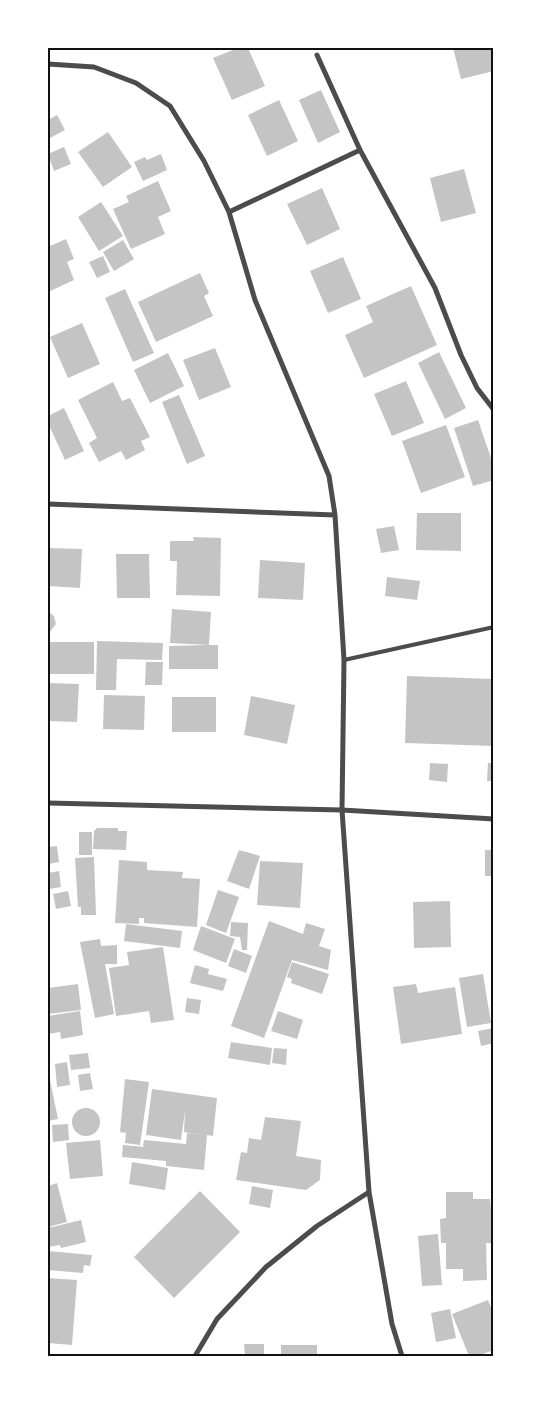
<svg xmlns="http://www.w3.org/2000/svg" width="541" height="1404" font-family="'PT Sans',sans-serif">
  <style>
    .building { fill: #c4c4c4 }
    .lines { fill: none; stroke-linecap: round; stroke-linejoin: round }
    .service { stroke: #4c4c4c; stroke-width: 4 }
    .minor { stroke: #4c4c4c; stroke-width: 5 }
    .neatline { fill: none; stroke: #111; stroke-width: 2 }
  </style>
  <rect width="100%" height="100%" fill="#fff"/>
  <path class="building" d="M238 48H248L265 86 232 100 213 58Z
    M453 48H492L494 71 461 79Z
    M321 90 340 132 318 143 299 100Z
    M279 100 298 141 267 156 248 115Z
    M57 115 65 130 48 139V120Z
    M108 132 132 167 103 187 78 152Z
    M64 147 71 164 54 171 48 154Z
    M161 154 167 170 143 181 134 162 145 157 147 160Z
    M464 169 476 213 441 222 430 178Z
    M158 181 171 211 158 217 165 234 131 249 113 209 129 202 126 196Z
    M322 188 340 229 307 245 287 204Z
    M101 202 123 236 99 251 78 217Z
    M66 239 74 259 67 262 74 280 48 292V247Z
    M123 240 134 259 114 271 103 252Z
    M103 256 110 272 97 278 89 262Z
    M343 257 361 299 328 313 310 271Z
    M200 273 209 293 204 296 213 316 156 342 138 302Z
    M411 286 437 345 364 378 345 335 373 322 366 306Z
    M125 289 154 353 133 362 105 298Z
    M82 323 100 364 68 378 50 337Z
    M215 348 231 387 199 400 183 360Z
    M439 352 466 408 445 419 418 363Z
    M168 353 184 386 150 403 134 370Z
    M406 381 424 423 392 436 374 394Z
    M113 382 122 401 130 398 150 437 141 441 145 450 126 460 121 451 99 462 89 443 97 438 78 400Z
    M179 395 205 456 187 464 162 402Z
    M64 408 84 451 65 460 48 423V416Z
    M478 420 494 467V480L473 486 454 428Z
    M446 425 465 477 421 493 402 441Z
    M417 513H461V551L416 550Z
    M394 526 399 550 381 553 376 529Z
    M193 537 221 538 220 596 176 595 177 561H170V541H194Z
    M48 548 82 549 80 588 48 586Z
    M116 554H149L150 598H117Z
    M260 560 305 563 303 600 258 598Z
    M387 577 420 581 417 600 385 596Z
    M172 609 211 612 209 645 170 643Z
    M48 611 54 616 56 624 48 634Z
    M97 641 163 643 162 660 117 659 116 690H96Z
    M48 642H94V674H48Z
    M208 645H218V669H169V646Z
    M146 662H163L162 685H145Z
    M407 676 494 679V746L405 743Z
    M48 683 79 684 77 722 48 721Z
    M104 695 145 696 144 730 103 729Z
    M251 696 295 705 287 744 244 735Z
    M172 697H216V732H172Z
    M430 763 448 764 447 782 429 780Z
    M488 763H494V781H487Z
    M97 828H118V831H127L126 850 93 849 94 831Z
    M79 832H92V855H79Z
    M57 846 59 862 48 864V847Z
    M239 850 260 856 249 889 227 881Z
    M485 850H494V876H485Z
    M94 857 96 915H81V907H78L75 858Z
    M119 860 147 862V870L183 872 182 878 200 879 197 927 144 923V918H139V924L115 923Z
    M260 861 303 863 300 908 257 905Z
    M59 871 61 887 49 889 48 873Z
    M218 890 239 897 226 933 206 925Z
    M68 891 71 906 56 909 53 894Z
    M450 901 451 947 414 948 413 902Z
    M269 921 303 934 306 923 325 929 319 946 331 950 328 970 292 960 264 1038 231 1026Z
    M231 922 248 923 247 950H242L240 937 230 936Z
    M126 924 182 931 180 948 124 941Z
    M201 926 235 939 226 963 193 950Z
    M100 939 101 946 117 945V964H105L114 1014 95 1018 80 942Z
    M163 947 174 1020 151 1023 149 1011 116 1016 109 968 129 965 127 952Z
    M234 949 252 956 246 973 228 966Z
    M292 962 329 974 322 994 291 983 292 979 287 977Z
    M195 965 209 969 208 974 227 979 223 991 190 983Z
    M483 974 491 1023 467 1027 459 978Z
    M78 984 81 1010 48 1014V988Z
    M416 984 418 993 455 987 462 1034 401 1044 393 987Z
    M187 998 201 1000 199 1014 185 1012Z
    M80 1011 83 1035 61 1039 60 1032 48 1034V1016Z
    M278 1011 303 1020 297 1039 271 1031Z
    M494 1028V1043L481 1046 478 1031Z
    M231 1042 272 1048 270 1065 228 1058Z
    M274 1048 287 1049 286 1065 272 1063Z
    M88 1053 90 1068 71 1070 69 1055Z
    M67 1062 70 1085 57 1087 55 1064Z
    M48 1070 58 1119 48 1121Z
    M90 1073 93 1089 80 1091 78 1075Z
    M125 1079 149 1082 140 1145 125 1143 126 1133 120 1132Z
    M152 1089 217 1098 213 1136 207 1135 204 1170 166 1166V1161L122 1157 123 1145 145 1147 143 1146 144 1140 186 1144 187 1133 201 1135 184 1132 185 1111 181 1140 146 1135Z
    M72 1122a14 14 0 1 1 28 0a14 14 0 1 1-28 0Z
    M265 1117 301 1121 296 1156 321 1160 320 1180 306 1190 236 1180 241 1152 247 1153 249 1138 261 1140Z
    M68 1124 69 1140 53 1142 52 1125Z
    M100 1140 103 1176 70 1179 66 1143Z
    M132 1162 168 1168 165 1190 129 1184Z
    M57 1183 67 1222 48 1227V1186Z
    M252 1186 273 1190 270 1208 249 1204Z
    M200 1191 240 1232 174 1298 134 1257Z
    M446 1192H473V1199H490L494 1243H486L487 1280 463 1281V1269H446V1243H441L440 1219 446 1218Z
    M81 1220 86 1242 61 1248 60 1245 48 1247V1228Z
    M438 1234 442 1285 422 1286 418 1236Z
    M48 1251 92 1255 90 1266 84 1265 83 1273 48 1270Z
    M48 1278 77 1280 72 1345 48 1343Z
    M488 1300 494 1315V1350L477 1356H469L452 1314Z
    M450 1309 456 1338 436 1342 431 1313Z
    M244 1344H264V1356H245Z
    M281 1345H317V1356H281Z"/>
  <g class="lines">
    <path class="service" d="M344 660 494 627"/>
    <path class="minor" d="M317 55 360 150 435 288 461 355 477 388 494 410
      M48 64 94 67 136 83 170 106 204 161 229 212 255 300 329 476 335 515 344 660 342 810 369 1192 392 1324 402 1356
      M229 212 360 150
      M48 504 335 515
      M48 803 342 810 494 819
      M195 1356 217 1319 266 1267 317 1226 369 1192"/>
  </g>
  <rect width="541" height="1404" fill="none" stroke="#ffffff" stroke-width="98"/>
  <rect x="49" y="49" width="443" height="1306" class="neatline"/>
</svg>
